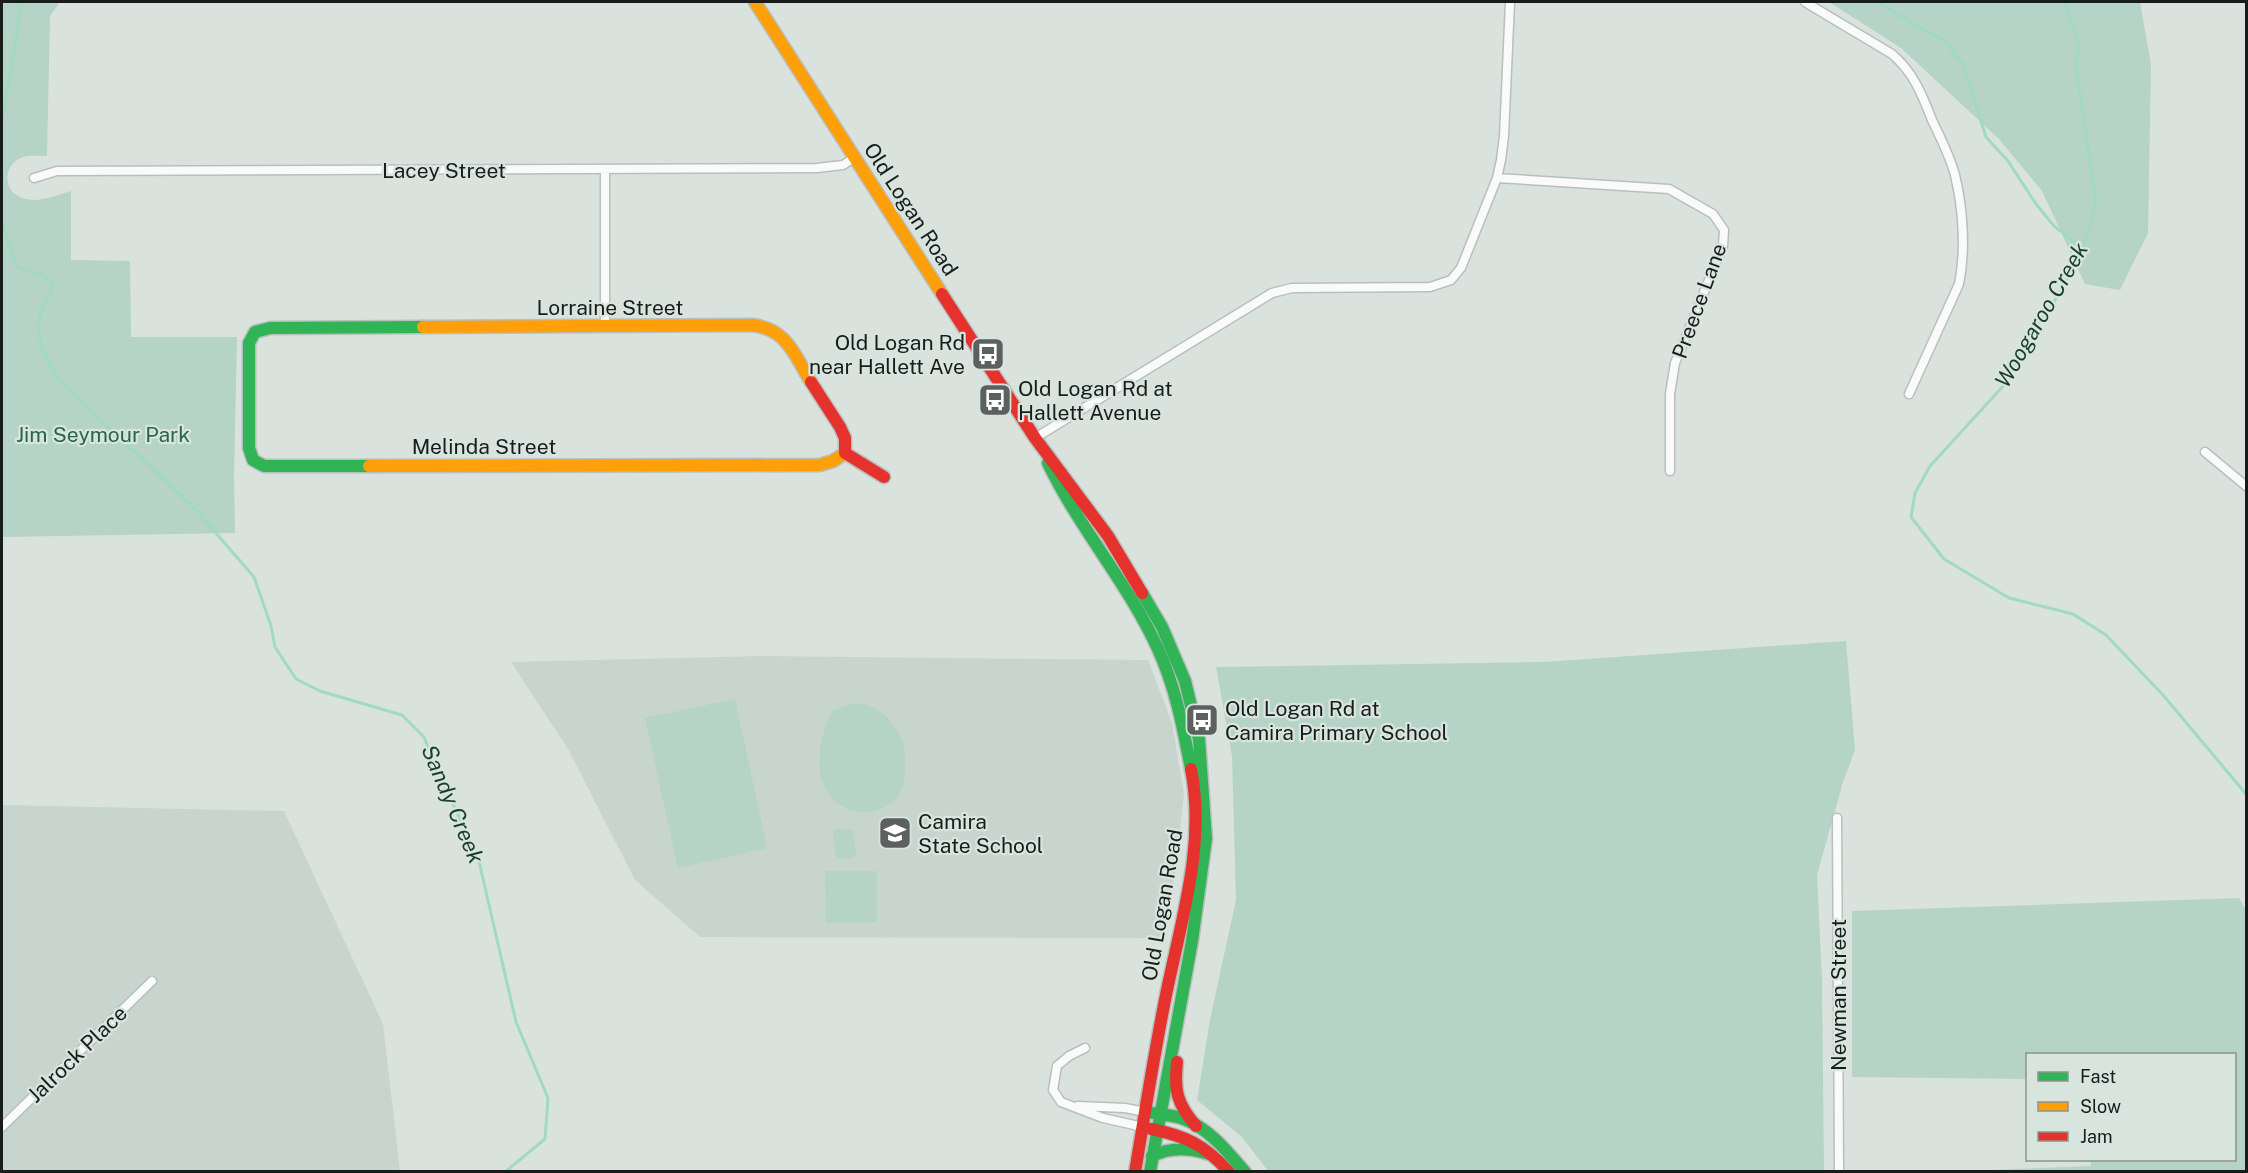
<svg xmlns="http://www.w3.org/2000/svg" width="2248" height="1173" font-family="'Public Sans',sans-serif">
  <style>
    .built { fill: #c7d5ce }
    .green { fill: #b5d3c6 }
    .lines { fill: none; stroke-linecap: round; stroke-linejoin: round }
    .stream { stroke: #a1dac3; stroke-width: 3 }
    .street-casing { stroke: #b9bfbc; stroke-width: 11 }
    .fast-casing { stroke: #b9bfbc; stroke-width: 15 }
    .slow-casing { stroke: #b9bfbc; stroke-width: 15 }
    .jam-casing { stroke: #b9bfbc; stroke-width: 15 }
    .street { stroke: #f9fbfa; stroke-width: 8 }
    .fast { stroke: #30b455; stroke-width: 12 }
    .slow { stroke: #ff9f0a; stroke-width: 12 }
    .jam { stroke: #e5322d; stroke-width: 12 }
    .labels { text-anchor: middle; dominant-baseline: central; stroke-width: 4.5; stroke-linejoin: round; paint-order: stroke }
    .street-label { font-size: 21px; fill: #181c1a; stroke: #d7e5de }
    .poi-label { font-size: 21px; fill: #181c1a; stroke: #d7e5de; text-anchor: start }
    .park-label { font-size: 21px; fill: #28644e; stroke: #d7e5de }
    .water-label { font-size: 22px; font-style: italic; fill: #193d2f; stroke: #d7e5de }
  </style>
  <rect width="100%" height="100%" fill="#dae2de"/>
  <path class="built" d="M761 656 1148 660 1172 723 1184 794 1175 873 1164 938 700 937 635 880 568 749 511 662Z
    M2 805 284 811 383 1024 400 1171 2 1172Z"/>
  <path class="green" d="M2 2H60L50 16 47 156C40 156 30 155 23 157 0 165 1 199 34 200 45 200 60 194 71 191V260L130 261 131 337H237L234 477 235 533 2 537Z
    M1829 2H2140L2151 65 2148 233 2120 290 2085 284 2042 191 1999 139 1901 48Z
    M1846 641 1855 750 1843 782 1817 875 1822 980 1824 1171H1268L1242 1137 1197 1100 1210 1020 1236 900 1232 756 1216 667 1544 662Z
    M735 699 767 848 678 868 645 718Z
    M854 703C877 705 889 716 900 735 906 745 905 759 905 771 904 777 905 784 902 789 888 819 844 820 827 791 813 768 821 734 832 711Z
    M850 829 853 831 856 854 854 858 839 859 836 857 833 833 835 830Z
    M825 871H877V922L826 923Z
    M2239 898 2246 910V1171H1965L2091 1166V1160H2234V1054H2028L2027 1079 1852 1077V911Z"/>
  <g class="lines">
    <path class="stream" d="M1879 2 1903 18 1943 40 1963 64 1986 137 2008 161 2036 204 2054 226 2080 246
      M2065 2 2079 43 2076 67 2096 202 2083 250 2054 302 2026 339 2006 383 1930 466 1915 493 1911 517 1944 559 2009 598 2073 614 2106 635 2163 695 2246 794
      M2 123 22 2
      M2 221 15 265C27 273 44 273 53 283 53 293 48 297 44 305 31 331 44 354 56 377L196 510 254 577 271 626 275 647 296 679 320 691 402 715 424 737 435 766 478 857 516 1022 548 1098 545 1139 505 1172"/>
    <defs>
      <path id="street" d="M1805 2 1892 54C1913 72 1922 94 1932 120 1940 137 1950 156 1955 175 1963 209 1966 250 1959 284L1909 394
        M34 178 57 171 817 168 843 165 854 158
        M1497 178 1669 189 1713 214 1724 230 1723 246 1675 363 1670 394V471
        M605 327V170
        M1035 438 1272 293 1292 288 1430 287 1451 280 1461 268 1497 178 1501 160 1504 136 1510 2
        M2205 452 2246 486
        M1837 818 1839 1172
        M1085 1048 1069 1056 1057 1066 1053 1090 1061 1102 1103 1118 1143 1127
        M1078 1106 1125 1108 1145 1112
        M2 1127 152 981"/>
      <path id="fast" d="M1048 463C1079 528 1128 583 1158 649 1176 688 1183 728 1191 769
        M369 466H264L253 460 249 448V343L255 332 270 328 423 327
        M1142 593 1162 627 1185 681 1199 739 1206 839 1192 941 1150 1172
        M1153 1113C1162 1115 1172 1115 1181 1118 1208 1127 1227 1151 1245 1172
        M1152 1156C1171 1147 1189 1148 1209 1154"/>
      <path id="slow" d="M755 2 942 294
        M423 327 752 325C787 329 794 354 811 382
        M369 466 820 465 833 461 845 453"/>
      <path id="jam" d="M942 294 1035 438 1108 536 1142 593
        M811 382 840 427 845 438V453L884 477
        M1177 1062C1174 1091 1177 1104 1196 1126
        M1151 1129C1186 1136 1205 1145 1229 1172
        M1135 1172C1145 1113 1154 1054 1166 995 1181 921 1206 844 1191 769"/>
    </defs>
    <use href="#street" class="street-casing"/>
    <use href="#fast" class="fast-casing"/>
    <use href="#slow" class="slow-casing"/>
    <use href="#jam" class="jam-casing"/>
    <use href="#street" class="street"/>
    <use href="#fast" class="fast"/>
    <use href="#slow" class="slow"/>
    <use href="#jam" class="jam"/>
  </g>
  <defs>
    <symbol id="bus-square" viewBox="-11 -11 22 22"><rect x="-9" y="-9" width="18" height="18" rx="4" fill="#5c615f" stroke="#d7e5de"/><path d="M-5-6H5V4H4V6H2V4H-2V6H-4V4H-5ZM-3.5-4V0h7V-4ZM-3.5 1.2v1.5H-2V1.2ZM2 1.2v1.5H3.5V1.2Z" fill="#fff"/></symbol>
    <symbol id="school-square" viewBox="-11 -11 22 22"><rect x="-9" y="-9" width="18" height="18" rx="4" fill="#5c615f" stroke="#d7e5de"/><path d="M0-5L7-2L0 1L-7-2ZM-4 1L0 2.5L4 1V4Q0 6-4 4Z" fill="#fff"/></symbol>
  </defs>
  <g fill-rule="evenodd">
    <use href="#bus-square" x="969" y="335" width="38" height="38"/>
    <use href="#bus-square" x="976" y="381" width="38" height="38"/>
    <use href="#bus-square" x="1183" y="701" width="38" height="38"/>
    <use href="#school-square" x="876" y="814" width="38" height="38"/>
  </g>
  <g class="labels">
    <g class="street-label">
      <text x="444" y="170">Lacey Street</text>
      <text transform="translate(911 209) rotate(57)">Old Logan Road</text>
      <text transform="translate(1699 301) rotate(-70)">Preece Lane</text>
      <text x="610" y="307">Lorraine Street</text>
      <text x="484" y="446">Melinda Street</text>
      <text transform="translate(1162 905) rotate(-80)">Old Logan Road</text>
      <text transform="translate(1838 995) rotate(-90)">Newman Street</text>
      <text transform="translate(77 1054) rotate(-44)">Jalrock Place</text>
    </g>
    <g class="poi-label">
      <text x="965" y="342" text-anchor="end">Old Logan Rd<tspan x="965" dy="24">near Hallett Ave</tspan></text>
      <text x="1018" y="388">Old Logan Rd at<tspan x="1018" dy="24">Hallett Avenue</tspan></text>
      <text x="1225" y="708">Old Logan Rd at<tspan x="1225" dy="24">Camira Primary School</tspan></text>
      <text x="918" y="821">Camira<tspan x="918" dy="24">State School</tspan></text>
    </g>
    <g class="park-label">
      <text x="103" y="434">Jim Seymour Park</text>
    </g>
    <g class="water-label">
      <text transform="translate(2041 315) rotate(-60)">Woogaroo Creek</text>
      <text transform="translate(453 804) rotate(67)">Sandy Creek</text>
    </g>
  </g>
  <rect width="2248" height="1173" fill="none" stroke="#181c1a" stroke-width="6"/>
  <rect x="2026" y="1053" width="210" height="108" fill="#d7e5de" stroke="#8b9590" stroke-width="1.5"/>
  <rect x="2038" y="1072" width="30" height="9" fill="#30b455" stroke="#8b9590" stroke-width="1.5"/>
  <text x="2080" y="1083" font-size="18" fill="#181c1a">Fast</text>
  <rect x="2038" y="1102" width="30" height="9" fill="#ff9f0a" stroke="#8b9590" stroke-width="1.5"/>
  <text x="2080" y="1113" font-size="18" fill="#181c1a">Slow</text>
  <rect x="2038" y="1132" width="30" height="9" fill="#e5322d" stroke="#8b9590" stroke-width="1.5"/>
  <text x="2080" y="1143" font-size="18" fill="#181c1a">Jam</text>
</svg>
